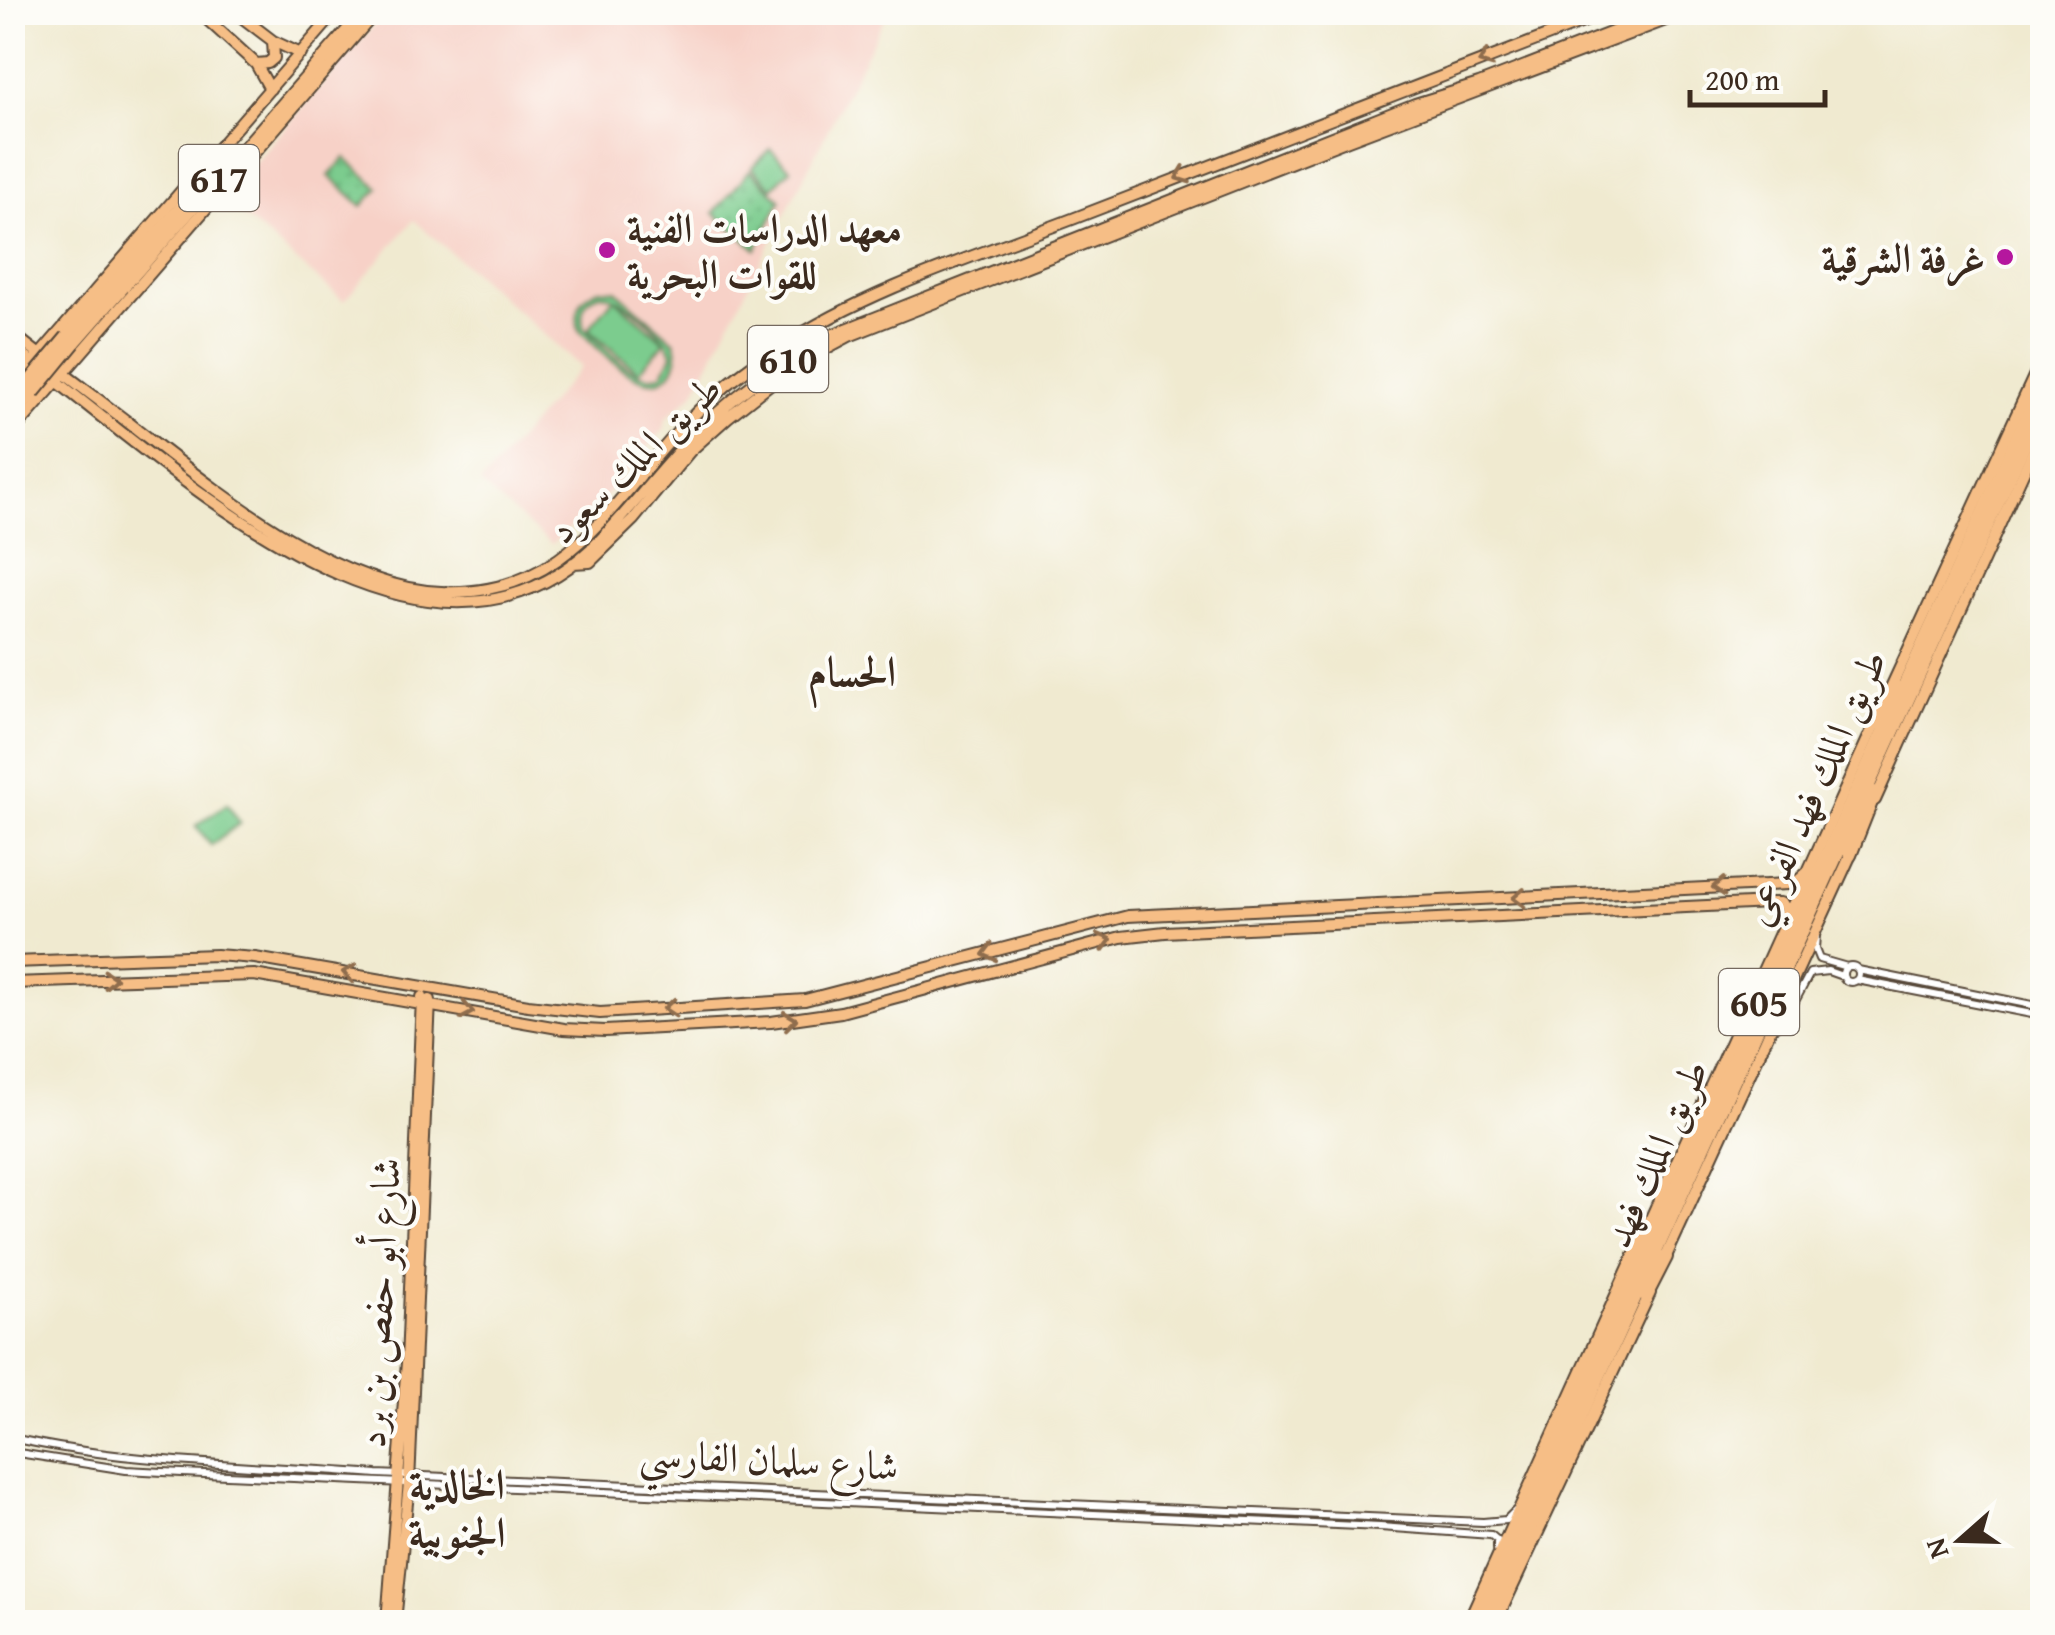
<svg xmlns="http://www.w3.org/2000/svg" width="2055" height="1635" font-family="'Gentium Book Plus',Amiri,serif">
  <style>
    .built { fill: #f7d1c7 }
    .grass { fill: url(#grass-dots); stroke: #5b7b56; stroke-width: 2.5 }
    .pitch { fill: #7bcc8e; stroke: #5b7b56; stroke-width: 2.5; fill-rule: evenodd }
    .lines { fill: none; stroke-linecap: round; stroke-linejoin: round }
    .minor-casing { stroke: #564739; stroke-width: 10 }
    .major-casing { stroke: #564739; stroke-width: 14 }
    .highway-casing { stroke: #564739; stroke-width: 16 }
    .minor { stroke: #fff; stroke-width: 6 }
    .major { stroke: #f6be86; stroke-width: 10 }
    .highway { stroke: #f6be86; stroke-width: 12 }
    .highway-bridge-casing { stroke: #564739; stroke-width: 16; stroke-linecap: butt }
    .highway-bridge { stroke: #f6be86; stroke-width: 12 }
    .oneway { stroke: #8f6d4d }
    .poi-dot { fill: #b5179e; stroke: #fdfcf7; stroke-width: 4 }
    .labels { text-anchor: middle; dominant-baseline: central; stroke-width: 8; stroke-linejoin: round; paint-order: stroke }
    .shield { fill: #fdfcf7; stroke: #75695f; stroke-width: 2.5 }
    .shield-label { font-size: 38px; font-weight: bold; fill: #3b2a1e }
    .poi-label { font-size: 40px; font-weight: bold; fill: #3b2a1e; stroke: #fdfcf7; text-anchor: start }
    .street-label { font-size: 40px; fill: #3b2a1e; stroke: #fdfcf7 }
    .neighbourhood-label { font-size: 42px; font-weight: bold; fill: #3b2a1e; stroke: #fdfcf7 }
  </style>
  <defs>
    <pattern id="grass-dots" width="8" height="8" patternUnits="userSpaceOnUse" patternTransform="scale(2.5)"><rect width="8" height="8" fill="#7bcc8e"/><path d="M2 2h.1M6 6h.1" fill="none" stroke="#6baf7a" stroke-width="1.8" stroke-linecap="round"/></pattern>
  </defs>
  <rect width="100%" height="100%" fill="#fdfcf7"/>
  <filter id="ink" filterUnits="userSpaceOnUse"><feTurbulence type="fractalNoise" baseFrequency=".01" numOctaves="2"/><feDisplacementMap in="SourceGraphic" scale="20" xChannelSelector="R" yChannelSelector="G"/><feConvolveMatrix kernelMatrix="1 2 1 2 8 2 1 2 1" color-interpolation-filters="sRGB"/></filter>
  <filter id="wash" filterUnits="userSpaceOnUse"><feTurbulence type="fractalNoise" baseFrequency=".0048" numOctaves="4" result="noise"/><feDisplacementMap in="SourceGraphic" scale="40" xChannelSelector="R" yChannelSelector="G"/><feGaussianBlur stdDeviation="2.25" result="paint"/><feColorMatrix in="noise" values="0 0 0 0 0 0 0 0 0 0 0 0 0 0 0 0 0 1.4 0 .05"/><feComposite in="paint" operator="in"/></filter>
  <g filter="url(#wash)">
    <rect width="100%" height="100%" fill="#f0ead0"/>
    <path class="built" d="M385 13H887L694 393 666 418 664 429 601 501 551 544 480 484 581 367 414 220 344 301 223 199Z"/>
    <path class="grass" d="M345 158 379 188 362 206 329 176Z
      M750 170 781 200 756 249 714 213Z"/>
    <path class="pitch" d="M770 149 791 169 772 188 752 167Z
      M599 289 616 290 675 342C678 353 678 363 671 372 646 403 598 348 579 330 573 311 581 297 599 289ZM600 294C619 293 670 336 672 355L662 374C635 386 603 345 584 328 579 312 585 300 600 294Z
      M614 298 665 342 639 372 588 329Z
      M227 804 240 823 211 845 196 826Z"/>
  </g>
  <g filter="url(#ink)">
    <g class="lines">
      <defs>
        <path id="minor" d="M1816 935 1815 949 1819 959 1847 967
          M1843 974a8 8 0 1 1 16 0a8 8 0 1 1-16 0Z
          M1858 970 2042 1007
          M1857 980 2042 1016
          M1776 1027 1791 1009 1810 973 1828 971 1842 976
          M12 1438C132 1465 255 1464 377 1474L1483 1522 1506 1520 1515 1511
          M12 1452 126 1470 182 1473 1380 1527 1491 1535 1497 1540V1549"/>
        <path id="major" d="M199 12 256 64 270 89
          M235 12 273 41 301 54
          M256 64 268 63 274 58 273 41
          M12 333C50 364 90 393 129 423 213 488 331 587 441 592 568 598 612 500 687 422 715 393 746 368 780 347 869 289 976 256 1075 218 1253 148 1431 80 1609 12
          M12 347C155 450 412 715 591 549 628 514 657 472 693 436 735 394 782 360 834 334L1415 104 1479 84 1664 12
          M12 387 336 12
          M12 433 376 12
          M573 563 590 562 633 520 690 451 728 417 793 366 849 336 1348 140 1687 12
          M1888 694 2042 359
          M1875 800 2042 431
          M12 962 216 955 255 958 528 1005 600 1013 805 1000 1128 916 1788 884 1799 880 1811 869
          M12 983 254 975 564 1029 605 1031 771 1022 841 1012 1121 937 1165 932 1770 903H1780L1785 907V927
          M1663 1263 1852 852
          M387 1622 407 1362 422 997
          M395 1622 409 1483 430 1000
          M1468 1622 1877 719
          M1496 1622 1650 1293"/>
        <path id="highway" d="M67 337 229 153
          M74 343 364 12
          M12 401 25 387
          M12 417 33 393
          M1875 724 1896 687
          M1850 855 1875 792
          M1646 1296 1666 1257
          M1477 1622 2042 383
          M1487 1622 2042 406"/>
      </defs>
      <use href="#minor" class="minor-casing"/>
      <use href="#major" class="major-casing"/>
      <use href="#highway" class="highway-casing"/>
      <use href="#minor" class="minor"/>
      <use href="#major" class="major"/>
      <use href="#highway" class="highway"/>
      <defs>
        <path id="highway-bridge" d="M25 387 67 337
          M33 393 74 343"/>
      </defs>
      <use href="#highway-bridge" class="highway-bridge-casing"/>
      <use href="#highway-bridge" class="highway-bridge"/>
    </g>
    <defs><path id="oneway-chevron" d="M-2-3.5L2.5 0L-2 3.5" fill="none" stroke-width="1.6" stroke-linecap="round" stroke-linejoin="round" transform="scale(2.5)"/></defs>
    <g class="oneway">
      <use href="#oneway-chevron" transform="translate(1485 60) rotate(159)"/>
      <use href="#oneway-chevron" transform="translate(1182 176) rotate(159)"/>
      <use href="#oneway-chevron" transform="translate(1719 887) rotate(177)"/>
      <use href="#oneway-chevron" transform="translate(1519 898) rotate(178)"/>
      <use href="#oneway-chevron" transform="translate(1105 941) rotate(-15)"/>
      <use href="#oneway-chevron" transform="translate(989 953) rotate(165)"/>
      <use href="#oneway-chevron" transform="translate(349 973) rotate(-170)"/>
      <use href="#oneway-chevron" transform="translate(110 979) rotate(-3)"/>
      <use href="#oneway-chevron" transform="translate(670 1008) rotate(176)"/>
      <use href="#oneway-chevron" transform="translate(467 1011) rotate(10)"/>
      <use href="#oneway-chevron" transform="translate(790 1020) rotate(-7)"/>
    </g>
  </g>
  <g class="poi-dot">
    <circle cx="607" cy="250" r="10"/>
    <circle cx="2005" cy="257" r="10"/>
  </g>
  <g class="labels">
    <g class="shield">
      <rect x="179" y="145" width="80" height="66" rx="8"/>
      <rect x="748" y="326" width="80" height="66" rx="8"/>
      <rect x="1719" y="969" width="80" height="66" rx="8"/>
    </g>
    <g class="shield-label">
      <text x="219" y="178">617</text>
      <text x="788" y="359">610</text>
      <text x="1759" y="1002">605</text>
    </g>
    <g class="poi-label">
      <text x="627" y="227">معهد الدراسات الفنية<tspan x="627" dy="46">للقوات البحرية</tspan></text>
      <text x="1985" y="257" text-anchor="end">غرفة الشرقية</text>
    </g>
    <g class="street-label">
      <text transform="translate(634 458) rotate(-44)">طريق الملك سعود</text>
      <text transform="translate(1814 787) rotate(-66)">طريق الملك فهد الفرعي</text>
      <text transform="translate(1655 1153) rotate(-66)">طريق الملك فهد</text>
      <text transform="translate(378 1303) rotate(-87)">شارع أبو حفص بن برد</text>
      <text transform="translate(769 1459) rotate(3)">شارع سلمان الفارسي</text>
    </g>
    <g class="neighbourhood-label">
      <text x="852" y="670">الحسام</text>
      <text x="457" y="1483">الخالدية<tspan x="457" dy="48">الجنوبية</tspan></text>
    </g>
  </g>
  <rect width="2055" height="1635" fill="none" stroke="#fdfcf7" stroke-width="50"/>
  <g transform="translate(1960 1540) rotate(250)" stroke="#fdfcf7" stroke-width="8" paint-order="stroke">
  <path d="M0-8L18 38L0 25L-18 38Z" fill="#3b2a1e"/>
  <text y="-15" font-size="28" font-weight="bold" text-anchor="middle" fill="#3b2a1e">N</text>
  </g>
  <path d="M1690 90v15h135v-15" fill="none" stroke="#3b2a1e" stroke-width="5"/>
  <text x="1705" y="90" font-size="30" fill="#3b2a1e" stroke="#fdfcf7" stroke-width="8" paint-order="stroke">200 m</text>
</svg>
